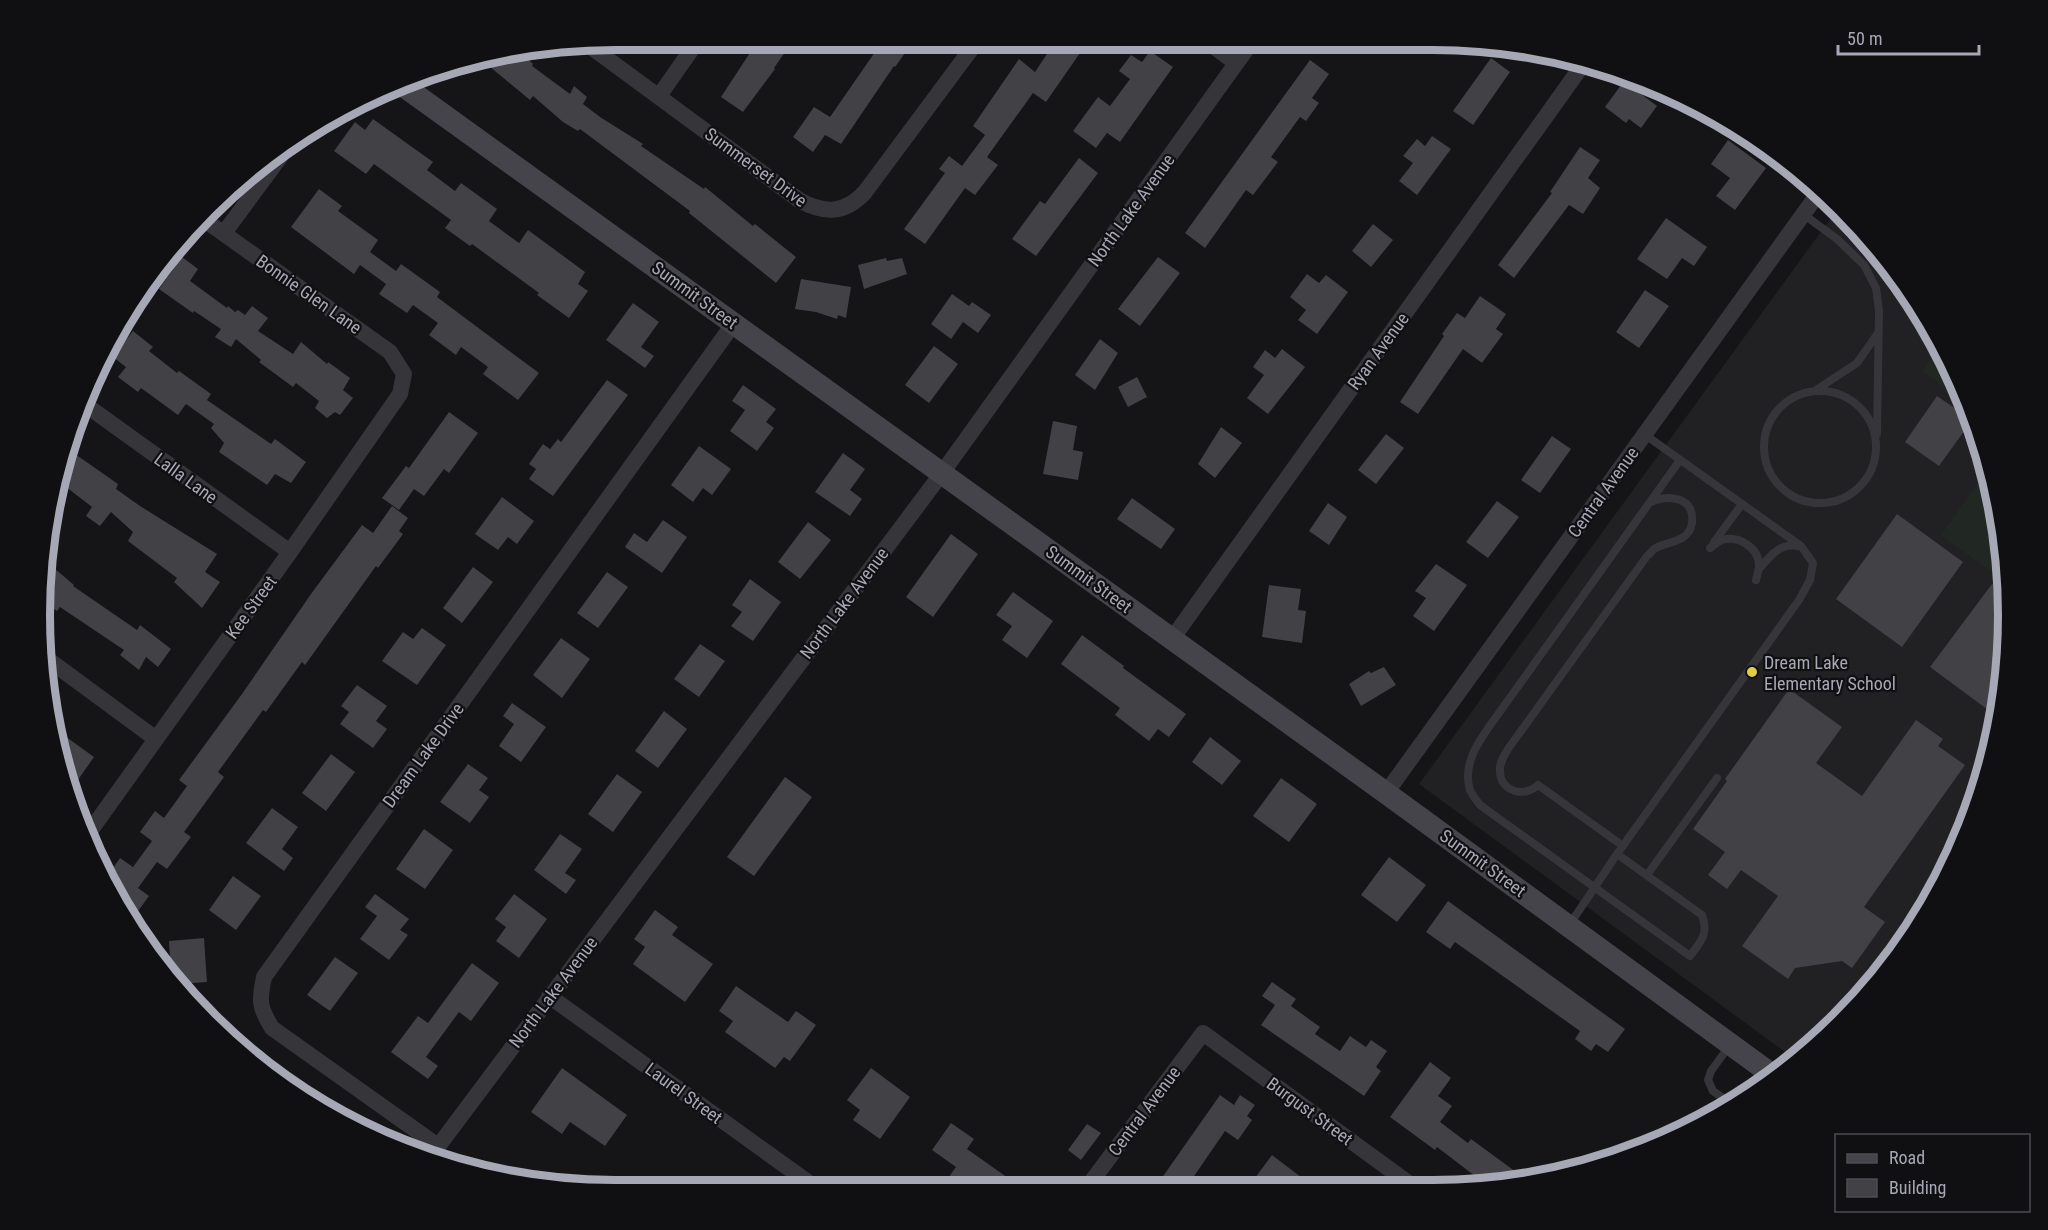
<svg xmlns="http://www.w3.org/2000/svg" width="2048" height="1230" font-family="'Roboto Condensed',sans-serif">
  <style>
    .built { fill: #212023 }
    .green { fill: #212823 }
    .building { fill: #414146 }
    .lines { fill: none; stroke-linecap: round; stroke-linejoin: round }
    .lane { stroke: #36353a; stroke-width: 8 }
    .street { stroke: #36353a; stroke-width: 16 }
    .secondary { stroke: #44444a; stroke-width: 22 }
    .poi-dot { fill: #e3ce3f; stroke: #100f11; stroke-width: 2 }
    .labels { text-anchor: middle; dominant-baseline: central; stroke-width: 4.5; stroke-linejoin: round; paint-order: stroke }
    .street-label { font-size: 18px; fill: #a7a8b5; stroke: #100f11 }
    .poi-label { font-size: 18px; fill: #a7a8b5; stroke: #100f11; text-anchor: start }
    .rim { fill: none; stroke: #a7a8b5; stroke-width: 8 }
  </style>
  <rect width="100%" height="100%" fill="#151416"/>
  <path class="built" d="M1839 207 1912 295 1965 395 1998 503 2009 615 1998 728 1965 836 1912 935 1813 1048 1796 1060 1419 784Z"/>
  <path class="green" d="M1940 347 1963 390 1958 397 1923 371Z
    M1988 470 1998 503 2006 582 1941 535Z"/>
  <path class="building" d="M759 39H794L774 68 775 69 743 112 721 97Z
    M884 39H915L895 67 894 66 841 144 825 135 813 152 793 137 814 107 830 117Z
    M1056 40H1089L1046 102 1033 93 987 157 998 165 975 195 965 188 925 244 904 229 945 173 939 169 949 156 962 166 985 135 973 126 1019 59 1035 72Z
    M1150 51 1173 67 1120 142 1107 133 1096 148 1073 131 1098 97 1110 106 1130 79 1119 71 1131 55 1142 62Z
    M522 54 533 64 532 66 570 94 574 86 587 97 583 104 600 117 643 144 641 146 704 189 705 187 753 226 755 224 796 257 776 283 689 213 690 211 580 129 578 131 563 122 533 96 530 100 483 61Z
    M1491 58 1510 72 1473 125 1453 111Z
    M1310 60 1329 74 1312 98 1319 103 1306 121 1300 117 1271 157 1278 162 1253 195 1246 190 1205 248 1185 233Z
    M1624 81 1657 106 1641 128 1629 119 1626 123 1605 107Z
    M373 119 433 162 427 170 455 191 461 183 497 209 489 221 519 243 528 230 585 272 578 284 588 291 569 318 537 295 539 293 472 244 470 246 445 228 451 220 374 164 366 174 334 151 355 122 365 130Z
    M1432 136 1451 149 1417 195 1399 181 1413 163 1403 156 1417 139 1425 146Z
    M1728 140 1766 168 1735 210 1716 196 1730 178 1711 164Z
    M1580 147 1600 160 1588 178 1600 188 1583 214 1569 205 1514 278 1498 265 1552 193 1550 192Z
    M1079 158 1098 173 1036 256 1012 239 1040 201 1045 204Z
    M319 189 342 206 338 211 378 240 370 252 396 271 401 264 440 292 437 297 539 373 518 400 483 374 488 367 461 347 456 355 429 335 438 323 413 305 407 313 379 294 386 284 360 265 354 274 291 227Z
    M1666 218 1707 247 1694 266 1682 258 1667 279 1637 259Z
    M1373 224 1393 240 1371 267 1352 251Z
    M182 257 198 269 190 281 227 308 228 306 235 312 238 310 245 315 252 306 268 318 258 331 293 354 301 342 327 364 328 362 350 378 343 390 353 398 340 415 335 412 327 418 315 408 319 401 296 383 293 387 259 362 261 360 236 339 231 347 215 337 221 329 194 311 193 313 159 289Z
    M1158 257 1180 273 1140 326 1118 309Z
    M886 258 887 261 902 258 907 274 864 289 858 265Z
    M1307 274 1319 283 1326 275 1348 292 1317 334 1298 320 1306 310 1290 297Z
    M801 279 851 287 846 318 838 315 837 319 816 312 795 309Z
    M1645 290 1669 306 1639 348 1616 332Z
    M952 294 969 306 972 302 991 315 978 333 963 322 951 339 931 324Z
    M1480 296 1506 314 1496 329 1503 334 1482 363 1463 349 1418 414 1400 402 1444 336 1442 334 1457 313 1465 318Z
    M633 303 659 322 641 347 654 356 645 368 606 340Z
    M133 331 153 347 149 351 177 373 179 371 211 394 207 400 271 444 275 439 306 462 291 483 275 474 267 485 219 452 224 443 211 428 214 424 186 404 178 415 141 388 138 392 118 377 126 367 113 357Z
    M1100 339 1118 353 1095 390 1075 375Z
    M934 346 958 364 929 403 905 385Z
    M1282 349 1305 367 1268 414 1247 398 1264 375 1253 367 1265 350 1275 358Z
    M1137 377 1147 397 1128 407 1118 387Z
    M607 380 628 395 553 496 529 479 536 469 529 464 543 444 550 449 558 439 561 442Z
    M743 385 776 409 766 422 774 428 757 451 730 431 745 410 732 401Z
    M1937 396 1972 420 1939 466 1905 442Z
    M449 412 478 433 449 473 444 469 424 496 414 489 399 510 382 498 406 466 409 468Z
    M1053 421 1077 426 1073 450 1083 452 1078 480 1043 474Z
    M1221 427 1242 443 1215 478 1198 464Z
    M1386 434 1404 448 1376 484 1358 470Z
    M1552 436 1571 449 1540 493 1521 480Z
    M699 446 731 469 712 495 703 488 693 502 671 485Z
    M66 450 74 455 75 454 118 484 116 489 140 506 217 554 205 572 220 582 202 608 174 582 177 578 128 541 133 532 111 512 100 526 86 516 92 507 61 483Z
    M843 453 865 469 850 490 862 499 850 516 815 492Z
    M502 497 534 521 517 544 508 537 498 550 475 534Z
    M1132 498 1175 529 1161 549 1117 519Z
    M1497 501 1519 517 1488 558 1466 542Z
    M1328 503 1347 517 1329 545 1309 531Z
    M392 506 408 518 399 531 403 534 378 568 376 566 305 665 302 662 266 712 263 710 218 772 224 777 184 832 191 837 167 869 157 862 138 888 149 896 133 918 109 874 120 858 133 867 152 841 140 832 155 811 164 818 187 786 179 780 242 694 311 594 362 525 373 533Z
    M1897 514 1963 562 1902 647 1836 599Z
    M663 520 687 537 662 573 625 547 634 533 647 542Z
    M808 522 831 540 800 579 778 562Z
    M951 534 978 554 933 617 906 597Z
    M48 563 74 585 73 586 137 630 140 625 171 649 158 667 146 657 139 670 120 655 124 650 60 607 57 611 41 600Z
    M1436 564 1467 585 1434 631 1413 616 1426 598 1415 591Z
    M473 567 493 582 462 623 443 608Z
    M607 572 628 587 598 628 577 613Z
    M750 579 781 602 753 641 731 626 742 612 732 605Z
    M1992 584 2007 595 2009 615 1999 718 1930 667Z
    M1269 585 1301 589 1298 610 1306 611 1302 643 1262 637Z
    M1013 592 1053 621 1027 658 1002 640 1012 626 996 615Z
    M422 628 446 645 417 685 382 661 403 632 413 639Z
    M1082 635 1124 666 1123 668 1186 714 1169 737 1158 729 1149 741 1115 715 1120 708 1061 664Z
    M561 638 590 659 562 698 533 675Z
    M700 644 725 661 699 697 674 679Z
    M1384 667 1396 685 1361 706 1349 684 1369 671 1371 673Z
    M357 685 387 706 376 721 387 729 373 748 340 724 349 712 341 706Z
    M1789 689 1842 727 1816 763 1862 796 1916 720 1943 739 1938 746 1965 765 1864 907 1885 922 1852 968 1842 961 1795 968 1788 979 1742 946 1778 896 1741 870 1727 889 1708 875 1725 852 1693 829 1727 781 1725 779Z
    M512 703 546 727 521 762 499 746 514 724 503 716Z
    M664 711 687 729 658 768 635 751Z
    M58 731 94 757 75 784 66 777Z
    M1210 737 1241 761 1222 785 1192 762Z
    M331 754 355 772 326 811 302 793Z
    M468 764 488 778 479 790 489 797 470 823 440 802Z
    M617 774 642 792 613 832 588 814Z
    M785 777 812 797 754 876 727 857Z
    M1281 778 1317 804 1289 842 1253 816Z
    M272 808 298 827 282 849 293 858 284 871 246 843Z
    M424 829 453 850 425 889 396 869Z
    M560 834 582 849 565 873 576 880 566 894 534 870Z
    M1389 857 1426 885 1397 922 1361 895Z
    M233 876 261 896 236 930 209 910Z
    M375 894 409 919 400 930 408 935 389 960 360 939 377 916 365 907Z
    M514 894 547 919 519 958 496 941 506 927 495 919Z
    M1448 901 1625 1029 1608 1052 1596 1044 1591 1051 1575 1039 1580 1031 1455 942 1450 949 1426 932Z
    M655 910 678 927 672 935 713 964 685 1002 633 964 645 947 634 939Z
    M204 938 207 982 178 984 171 978 169 941Z
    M335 957 358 973 330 1011 307 995Z
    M472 963 499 983 471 1021 459 1012 426 1057 438 1066 428 1079 391 1052 418 1016 428 1023Z
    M1272 982 1296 999 1291 1006 1320 1027 1315 1034 1340 1051 1350 1036 1366 1047 1371 1040 1387 1051 1376 1067 1381 1071 1364 1096 1261 1025 1275 1005 1262 996Z
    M736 986 788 1022 796 1011 816 1025 790 1061 784 1057 775 1068 725 1032 733 1021 719 1011Z
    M1430 1062 1451 1078 1438 1096 1452 1106 1440 1122 1468 1143 1471 1139 1527 1180 1499 1185 1492 1180 1488 1186 1437 1147 1435 1150 1390 1117Z
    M562 1068 627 1115 605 1146 570 1122 562 1134 531 1112Z
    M871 1068 910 1097 880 1139 853 1120 860 1110 847 1100Z
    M1220 1095 1234 1105 1240 1095 1255 1105 1247 1116 1252 1120 1238 1140 1225 1131 1190 1182 1188 1180 1181 1190H1171L1159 1182Z
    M951 1123 974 1139 967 1149 1025 1190H965L948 1178 956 1167 932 1150Z
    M1087 1124 1101 1133 1081 1160 1068 1150Z
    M1272 1155 1318 1190H1269L1255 1178Z"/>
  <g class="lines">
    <path class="lane" d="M1803 214 1837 239 1864 265 1876 288 1879 311 1877 434
      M1816 390 1857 363 1878 333
      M1764 447a56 56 0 1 1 112 0a56 56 0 1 1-112 0Z
      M1714 542 1742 504
      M1710 548C1714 545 1718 541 1722 540 1739 535 1759 548 1759 566 1759 570 1757 575 1756 580
      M1760 568C1771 555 1780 543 1798 546
      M1623 846 1538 785C1525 798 1500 792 1500 771 1499 763 1504 756 1508 749L1647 556C1650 554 1652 551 1654 549 1667 541 1689 543 1692 523 1695 497 1669 494 1651 502
      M1617 854 1702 915C1709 934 1701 941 1690 956L1480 805C1477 801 1472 795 1470 790 1460 759 1488 729 1504 706L1680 460
      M1647 875 1717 778
      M1570 924 1617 854 1799 600 1810 580 1813 563 1801 546 1644 434
      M1730 1045 1711 1071 1708 1080 1713 1091 1733 1105"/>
    <path class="street" d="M1205 40 1236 63
      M587 44 799 200C824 214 845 214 865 192L978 40
      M659 96 699 39
      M224 233 289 145
      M83 403 290 552
      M1172 639 1584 63
      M46 658 156 739
      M1386 793 1820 191
      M88 834 290 552 400 394 404 374 390 352 206 221
      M549 996 819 1190
      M438 1146 272 1028C259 1007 259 1001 264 977L734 323
      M428 1160 942 473 1253 40
      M1085 1190 1203 1033 1418 1190"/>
    <path class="secondary" d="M402 85 1386 793 1774 1076"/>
  </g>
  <circle class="poi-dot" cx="1752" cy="672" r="6"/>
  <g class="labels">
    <g class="street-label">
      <text transform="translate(756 167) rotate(36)">Summerset Drive</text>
      <text transform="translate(1131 210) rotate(-54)">North Lake Avenue</text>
      <text transform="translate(309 294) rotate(35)">Bonnie Glen Lane</text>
      <text transform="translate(695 295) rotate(36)">Summit Street</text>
      <text transform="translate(1378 351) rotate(-54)">Ryan Avenue</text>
      <text transform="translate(186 478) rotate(36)">Lalla Lane</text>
      <text transform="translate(1603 492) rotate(-54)">Central Avenue</text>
      <text transform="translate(1089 579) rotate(36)">Summit Street</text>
      <text transform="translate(844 603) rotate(-53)">North Lake Avenue</text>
      <text transform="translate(251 607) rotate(-54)">Kee Street</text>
      <text transform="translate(423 755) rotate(-54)">Dream Lake Drive</text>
      <text transform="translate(1483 863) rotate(36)">Summit Street</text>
      <text transform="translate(553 992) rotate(-53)">North Lake Avenue</text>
      <text transform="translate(684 1093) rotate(36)">Laurel Street</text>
      <text transform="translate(1144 1111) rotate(-53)">Central Avenue</text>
      <text transform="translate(1310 1111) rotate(36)">Burgust Street</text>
    </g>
    <g class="poi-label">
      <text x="1764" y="662">Dream Lake<tspan x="1764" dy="21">Elementary School</tspan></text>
    </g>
  </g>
  <path d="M0 0H2048V1230H0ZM615 50H1433A565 565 0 0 1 1998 615V615A565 565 0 0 1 1433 1180H615A565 565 0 0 1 50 615V615A565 565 0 0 1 615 50Z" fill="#100f11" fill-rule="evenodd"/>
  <path class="rim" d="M615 50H1433A565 565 0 0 1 1998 615V615A565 565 0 0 1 1433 1180H615A565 565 0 0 1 50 615V615A565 565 0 0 1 615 50Z"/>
  <rect x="1835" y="1134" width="195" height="78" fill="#100f11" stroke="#4c4c53" stroke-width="1.5"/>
  <rect x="1847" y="1154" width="30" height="9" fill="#44444a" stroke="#4c4c53" stroke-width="1.5"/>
  <text x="1889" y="1164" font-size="18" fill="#a7a8b5">Road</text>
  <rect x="1847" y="1179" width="30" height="18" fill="#414146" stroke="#4c4c53" stroke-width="1.5"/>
  <text x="1889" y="1194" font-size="18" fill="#a7a8b5">Building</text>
  <path d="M1838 45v9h141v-9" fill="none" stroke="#a7a8b5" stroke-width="3"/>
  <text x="1847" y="45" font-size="18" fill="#a7a8b5" stroke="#100f11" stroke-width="4.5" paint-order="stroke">50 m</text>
</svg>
